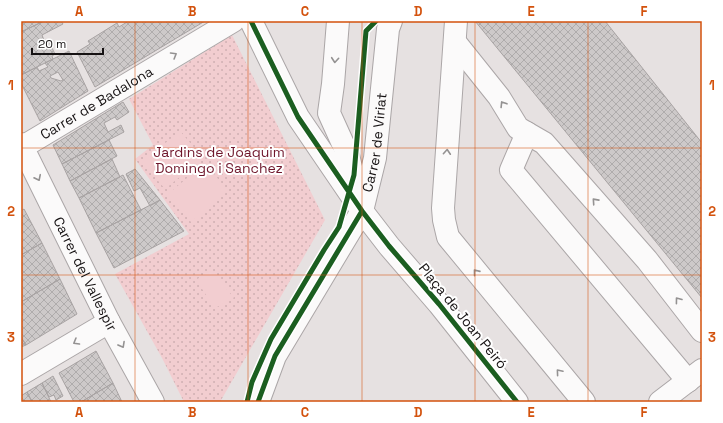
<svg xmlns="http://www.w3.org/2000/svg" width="723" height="423" font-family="'Space Grotesk',sans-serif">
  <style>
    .grass { fill: url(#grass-dots) }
    .pitch { fill: #f2cdd0 }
    .building { fill: url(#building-cross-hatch); stroke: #a8a3a3; fill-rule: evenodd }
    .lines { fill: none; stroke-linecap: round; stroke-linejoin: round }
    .minor-casing { stroke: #aba6a7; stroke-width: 24 }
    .minor { stroke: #fbfafa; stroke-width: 22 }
    .cycleway-casing { stroke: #fff; stroke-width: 8 }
    .cycleway { stroke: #1b5e20; stroke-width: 5 }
    .oneway { stroke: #949292 }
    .grid { fill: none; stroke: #d3520d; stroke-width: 1; stroke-opacity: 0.55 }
    .labels { text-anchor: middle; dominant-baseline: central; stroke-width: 4; stroke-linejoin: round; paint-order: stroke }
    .street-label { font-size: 14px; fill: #161213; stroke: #fff }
    .park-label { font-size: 14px; fill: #6f162b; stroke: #fff }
    .neatline { fill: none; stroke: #d3520d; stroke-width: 1.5 }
    .grid-label { font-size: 13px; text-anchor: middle; font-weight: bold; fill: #d3520d }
  </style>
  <defs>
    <pattern id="grass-dots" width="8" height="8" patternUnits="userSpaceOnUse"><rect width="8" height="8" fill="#f2cdd0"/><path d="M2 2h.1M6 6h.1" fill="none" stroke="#cfafb2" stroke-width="1.8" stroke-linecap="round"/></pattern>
    <pattern id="building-cross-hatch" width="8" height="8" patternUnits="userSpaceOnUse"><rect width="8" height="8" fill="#cdc9c9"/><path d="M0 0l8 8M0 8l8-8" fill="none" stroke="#afacac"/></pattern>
  </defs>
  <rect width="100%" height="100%" fill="#e6e1e1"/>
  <path class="grass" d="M232 35 325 220 220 402H184L162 358 115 274 189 234 135 159 153 145 129 99Z"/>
  <path class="pitch" d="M180 131 203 158 165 189 142 162Z
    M205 163 228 191 191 222 168 194Z
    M211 270 234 298 215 308 196 280Z"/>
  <path class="building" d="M21 21H44L21 32Z
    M44 21H61L63 24 42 35 45 43 49 42 55 54 52 56 53 59 21 75V32Z
    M126 21H205L95 87 77 52 90 44 88 41 117 23 119 27 127 22Z
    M475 21H702V298L574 142Z
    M605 21H702V143Z
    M69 51 88 91 40 121 21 83V75L37 67 39 71 48 67 45 63ZM58 72 63 80 61 81 51 78 50 76Z
    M123 102 129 112 117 120 115 117 104 123 108 132 121 125 124 132 62 164 53 145Z
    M109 140 117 156 70 181 62 164Z
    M112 159 120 177 79 198 70 181Z
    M135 169 160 200 150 206 140 188 134 191 126 174Z
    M123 175 141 210 96 233 79 198Z
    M160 200 184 231 114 268 96 233Z
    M24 209 42 243 21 255V211Z
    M42 243 60 279 21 302V255Z
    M60 279 77 314 26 345 21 337V316L23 315 21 312V302Z
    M21 337 26 345 21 347Z
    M96 351 113 383 81 402H74L59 373Z
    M53 376 63 396 56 400 54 395 49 397 42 383Z
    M42 383 51 402H32L27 392Z
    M113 383 122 402H81Z
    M27 392 32 402H21V396Z"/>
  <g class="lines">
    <defs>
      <g id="minor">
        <path d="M251 21 298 117 362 211 389 246 439 304 517 402"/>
        <path d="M338 21 333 84 329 113 348 155 358 197"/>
        <path d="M456 21 443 208 444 220 448 237 584 402"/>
        <path d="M455 42 499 97 518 128 544 143 647 260 702 331"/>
        <path d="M527 133 511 170 688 381"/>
        <path id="s1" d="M21 144 109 322 153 402"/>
        <path id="s2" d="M21 148 233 21"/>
        <path d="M21 374 109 322"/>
        <path id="s3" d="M258 402 275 356 362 211 375 158 388 29 391 21"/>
        <path d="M660 402 702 370"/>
      </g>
    </defs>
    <use href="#minor" class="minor-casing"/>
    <use href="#minor" class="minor"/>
    <defs>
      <path id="cycleway" d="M251 21 298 117 362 211 389 246 439 304 517 402
        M247 402 252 382 271 339 324 250 339 227 354 175 366 31 376 21
        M258 402 275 356 362 211"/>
    </defs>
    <use href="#cycleway" class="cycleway-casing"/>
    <use href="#cycleway" class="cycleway"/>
  </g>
  <defs><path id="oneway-chevron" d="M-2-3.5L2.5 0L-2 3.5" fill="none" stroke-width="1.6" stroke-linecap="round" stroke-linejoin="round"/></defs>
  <g class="oneway">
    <use href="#oneway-chevron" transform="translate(174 55) rotate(-31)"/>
    <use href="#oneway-chevron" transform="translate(335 60) rotate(95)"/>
    <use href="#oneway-chevron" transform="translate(503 104) rotate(-122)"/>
    <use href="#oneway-chevron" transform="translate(447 152) rotate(-86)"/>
    <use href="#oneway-chevron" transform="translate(38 178) rotate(64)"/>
    <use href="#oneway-chevron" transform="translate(595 201) rotate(-132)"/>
    <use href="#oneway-chevron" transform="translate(476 272) rotate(-129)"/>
    <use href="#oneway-chevron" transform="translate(678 300) rotate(-127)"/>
    <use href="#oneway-chevron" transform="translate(76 342) rotate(150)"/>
    <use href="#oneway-chevron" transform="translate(122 345) rotate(61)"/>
    <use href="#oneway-chevron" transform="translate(559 372) rotate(-130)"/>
  </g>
  <path class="grid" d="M135 21V402M248 21V402M362 21V402M475 21V402M588 21V402M21 148H702M21 275H702"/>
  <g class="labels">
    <g class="street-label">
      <text stroke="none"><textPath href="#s2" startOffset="88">Carrer de Badalona</textPath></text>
      <text stroke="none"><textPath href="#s3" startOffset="288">Carrer de Viriat</textPath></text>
      <text stroke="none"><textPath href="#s1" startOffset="145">Carrer del Vallespir</textPath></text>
      <text transform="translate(463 316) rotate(51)">Plaça de Joan Peiró</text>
    </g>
    <g class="park-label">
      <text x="219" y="152">Jardins de Joaquim<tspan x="219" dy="16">Domingo i Sanchez</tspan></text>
    </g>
  </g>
  <rect width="723" height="423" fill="none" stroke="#ffffff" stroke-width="44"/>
  <path d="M32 48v6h71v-6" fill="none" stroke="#161213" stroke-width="2"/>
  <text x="38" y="48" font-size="12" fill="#161213" stroke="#ffffff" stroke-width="3" paint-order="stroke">20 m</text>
  <rect x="22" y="22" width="679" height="379" class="neatline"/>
  <g class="grid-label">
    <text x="79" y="16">A</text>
    <text x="192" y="16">B</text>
    <text x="305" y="16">C</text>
    <text x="418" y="16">D</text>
    <text x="531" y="16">E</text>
    <text x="644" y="16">F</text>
    <text x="11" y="90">1</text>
    <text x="712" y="90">1</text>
    <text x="11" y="216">2</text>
    <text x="712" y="216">2</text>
    <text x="11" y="342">3</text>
    <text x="712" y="342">3</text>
    <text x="79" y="417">A</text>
    <text x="192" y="417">B</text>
    <text x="305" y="417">C</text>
    <text x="418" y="417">D</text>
    <text x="531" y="417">E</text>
    <text x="644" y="417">F</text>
  </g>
</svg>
